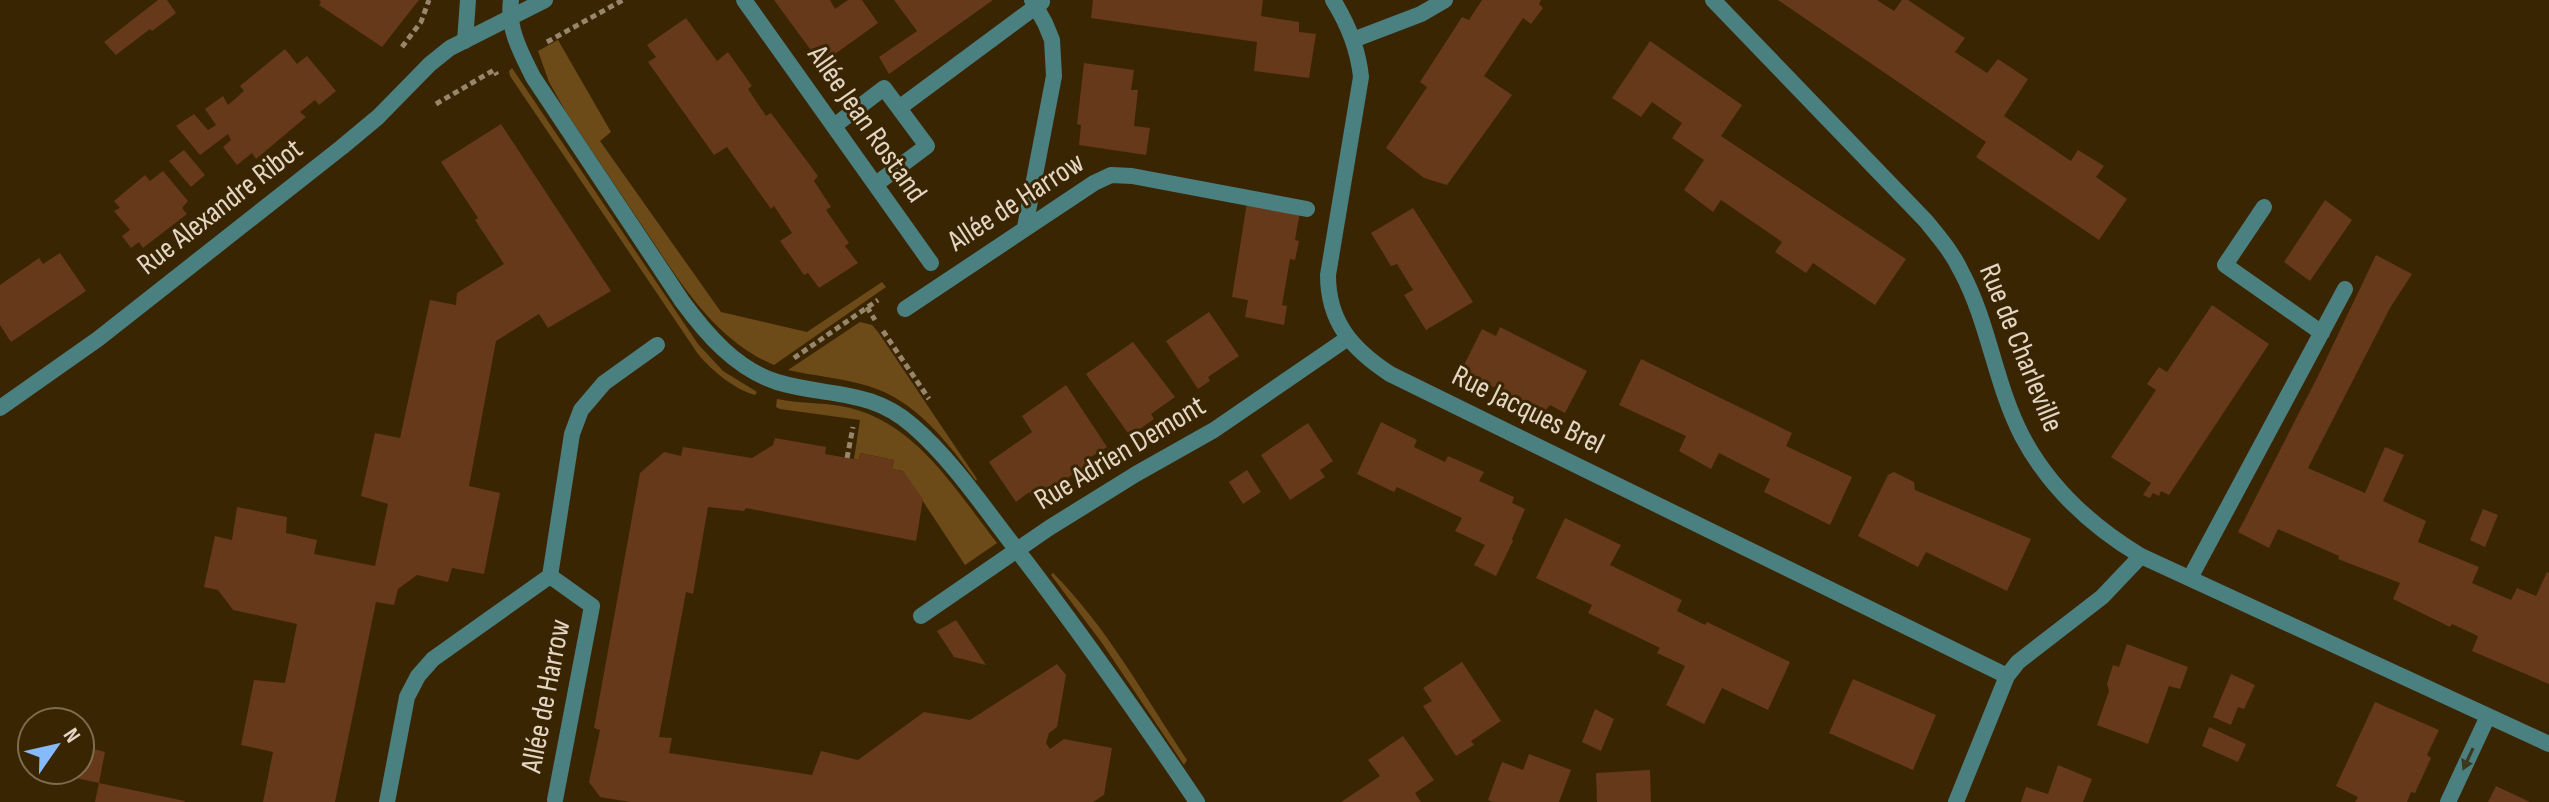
<svg xmlns="http://www.w3.org/2000/svg" width="2549" height="802" font-family="'Sofia Sans Condensed',sans-serif">
  <style>
    .green { fill: #6d4b18 }
    .building { fill: #653919 }
    .lines { fill: none; stroke-linecap: round; stroke-linejoin: round }
    .path { stroke: #97866c; stroke-width: 5; stroke-dasharray: 6 4; stroke-linecap: butt }
    .lane { stroke: #4a807f; stroke-width: 16 }
    .street { stroke: #4a807f; stroke-width: 16 }
    .oneway { fill: #3d371c }
    .labels { text-anchor: middle; dominant-baseline: central; stroke-width: 6; stroke-linejoin: round; paint-order: stroke }
    .street-label { font-size: 30px; fill: #e4d6c4; stroke: #3a2503 }
  </style>
  <rect width="100%" height="100%" fill="#3a2503"/>
  <path class="green" d="M558 40 611 132 600 141 721 312 807 332 882 282 886 287 774 365C712 339 677 277 641 224 616 187 591 149 566 112L549 82 538 51Z
    M512 68 698 344 723 371 757 392 755 395C734 389 712 371 698 354L510 76 509 71Z
    M860 322 872 325 878 332 977 479 976 481C948 443 916 400 868 386 842 378 814 376 788 370Z
    M777 399C801 404 826 402 850 408 917 424 957 492 997 543L965 565 903 471 892 469 894 460 860 453 859 460 854 459 860 420 780 409 776 407Z
    M1053 573C1107 627 1145 697 1187 760L1184 765 1102 643 1051 575Z"/>
  <path class="building" d="M158 0H167L176 13 152 31 150 29 116 55 104 42Z
    M319 0H419L382 47 319 5 321 2Z
    M774 0H830L835 9 848 0H862L878 23 821 64Z
    M894 0H993L889 74 879 57 917 31Z
    M1093 0H1263L1261 16 1299 22V32L1316 34 1309 78 1254 71 1257 42 1091 18Z
    M1482 0H1541L1539 4 1543 8 1531 24 1523 18 1484 76 1512 95 1447 185 1424 178 1386 148 1427 87 1420 82 1462 17 1469 20Z
    M1778 0H1877L1894 11 1902 0H1908L1965 38 1955 52 1987 73 1998 59 2028 79 2004 116 2071 161 2078 150 2104 166 2096 177 2127 199 2099 240 1976 157 1986 142Z
    M686 18 717 61 728 52 752 86 748 89 766 116 771 113 818 176 814 181 831 207 826 210 849 243 845 246 858 263 819 288 808 273 804 275 780 241 792 233 774 206 771 209 727 147 714 155 648 62 656 57 647 45Z
    M1650 41 1742 105 1721 136 1906 259 1875 305 1813 263 1806 273 1775 252 1782 242 1721 200 1713 212 1684 190 1704 160 1672 138 1682 123 1652 102 1641 117 1612 98Z
    M285 49 297 64 307 56 336 91 319 105 315 100 300 112 306 117 256 159 252 153 237 165 223 147 231 140 228 134 200 155 176 126 194 114 208 130 216 125 205 109 223 96 228 105 244 91 240 86Z
    M1084 63 1134 70 1131 90H1138L1134 126 1150 128 1146 155 1079 145 1081 125 1077 124Z
    M501 124 611 291 548 328 539 314 496 341 469 486 500 493 484 574 452 568 448 582 417 575 398 589 394 605 376 602 335 802H263L273 752 241 745 254 680 285 683 297 624 233 610 218 590 204 587 215 536 232 540 237 507 287 517 286 533 317 540 314 554 375 566 388 504 361 496 375 433 400 438 430 300 456 305 457 293 504 264 475 220 478 218 441 162Z
    M184 150 205 175 191 187 169 161Z
    M163 171 188 201 182 208 187 214 143 248 139 242 131 248 122 236 130 230 114 211 120 208 114 201 145 175 150 181Z
    M2325 200 2352 220 2310 281 2284 262Z
    M1247 202 1300 212 1295 240 1299 241 1295 260 1290 259 1282 305 1287 306 1284 325 1245 317 1248 300 1232 297Z
    M1413 208 1473 302 1426 330 1404 295 1413 290 1397 264 1391 266 1371 233Z
    M60 253 86 291 11 342 0 325V285L39 258 43 264Z
    M2376 255 2412 274 2390 308 2308 468 2365 493 2385 447 2404 455 2383 501 2426 521 2418 542 2479 567 2472 583 2511 600 2517 588 2536 596 2547 572 2549 573V684L2472 651 2478 636 2452 624 2450 627 2393 599 2400 583 2338 559 2339 556 2278 529 2269 548 2238 532 2320 372Z
    M2212 305 2269 344 2169 495 2161 491 2159 496 2153 493 2150 498 2143 495 2151 483 2111 457 2156 390 2147 384 2159 367 2167 372Z
    M1209 312 1239 356 1208 377 1210 381 1198 389 1166 341Z
    M1500 327 1587 371 1565 413 1550 405 1544 412 1461 371 1482 329 1496 336Z
    M1133 342 1175 397 1151 414 1154 419 1130 436 1086 374Z
    M1641 359 1792 433 1786 446 1852 477 1830 525 1764 492 1770 479 1719 453 1711 469 1679 451 1686 436 1619 405Z
    M1066 385 1107 447 1086 460 1088 464 1035 500 1029 492 1016 502 989 462 1032 432 1022 416Z
    M1381 422 1417 440 1414 447 1445 462 1448 456 1484 472 1479 481 1514 497 1512 503 1525 509 1512 539 1513 541 1496 576 1474 565 1485 545 1455 531 1462 518 1397 487 1394 492 1357 474Z
    M1308 423 1333 461 1320 470 1325 477 1290 500 1261 455Z
    M775 438 826 447 825 454 859 460 860 453 894 460 892 469 903 471 923 499 916 541 746 508 744 511 708 507 693 594 686 592 659 737 672 738 669 753 812 775 821 751 858 760 924 712 970 720 1057 664 1066 675 1057 727 1049 733 1046 743 1050 749 1064 739 1112 748 1104 795 1093 802H630L600 797 589 782 600 730 594 728 640 473 664 452 681 456 683 447 752 458 773 445Z
    M1247 470 1261 492 1243 504 1229 482Z
    M1894 472 1914 482 1915 490 2031 539 2007 591 1926 552 1918 567 1858 536 1888 475Z
    M2483 509 2498 515 2485 547 2470 540Z
    M1565 518 1621 545 1610 565 1682 600 1677 611 1705 625 1707 622 1790 662 1768 710 1722 688 1704 724 1666 705 1685 666 1657 653 1660 648 1588 613 1592 605 1536 578Z
    M956 620 986 665 954 657 937 631Z
    M2127 644 2188 667 2180 689 2169 686 2148 744 2097 725 2109 691 2107 684 2113 665 2119 667Z
    M1462 662 1501 721 1471 741 1474 745 1456 756 1423 706 1432 701 1423 688Z
    M2231 674 2255 685 2244 709 2238 707 2231 725 2213 717Z
    M1853 679 1936 715 1913 770 1829 733Z
    M2375 702 2439 730 2427 755 2431 758 2415 793 2411 792 2407 802H2355L2358 797 2336 786Z
    M1595 709 1614 719 1601 751 1582 742Z
    M2209 727 2246 744 2238 762 2202 746Z
    M1403 736 1434 780 1415 793 1421 802H1341L1380 776 1368 760Z
    M83 746 105 752 99 783 76 778 78 770H80Z
    M1529 754 1571 770 1559 802H1493L1488 800 1502 762 1523 770Z
    M2058 765 2092 779 2083 802H2021L2026 787 2048 794Z
    M1650 770 1651 802H1597L1596 773Z
    M99 783 185 801 184 802H95Z
    M2496 786 2530 802H2488Z"/>
  <g class="lines">
    <path class="path" d="M547 42 623 0
      M402 47 421 22 429 0
      M436 104 494 70 497 75
      M867 307 875 320
      M883 331 929 399
      M794 358 878 300
      M847 458 853 427"/>
    <path class="lane" d="M511 0C507 28 521 53 533 77L682 301C706 334 736 369 777 382 826 397 870 388 913 426 950 458 980 502 1010 541 1076 626 1137 713 1197 802
      M899 108 1042 2
      M834 126 884 88 927 146 876 184
      M2264 207 2225 265 2322 333
      M1025 227 1054 76 1052 40 1045 23 1032 0
      M905 309 1094 183 1111 175 1132 176 1307 209
      M2190 578 2345 289
      M921 616 1049 528 1136 474 1214 430 1348 338
      M555 800 592 606 550 576 572 434 581 410 604 383 657 345
      M387 802 407 697 418 676 433 659 550 576"/>
    <path class="street" d="M744 0 931 263
      M1333 0C1348 24 1358 48 1361 77L1328 275C1328 322 1352 349 1390 374L2007 676
      M1713 0 1926 221C1939 237 1952 252 1961 271 1989 323 1995 384 2022 436 2049 487 2091 526 2141 556L2549 744
      M1353 40 1421 14 1445 0
      M465 41 468 0
      M0 408 98 339 342 147 378 117 430 64 450 48 545 0
      M1956 802 2007 676 2018 662 2102 597 2141 556
      M2448 802 2488 716"/>
  </g>
  <defs><path id="oneway-solid" d="M-6-.8H1V-3.2L6.5 0L1 3.2V.8H-6Z" transform="scale(2)"/></defs>
  <use class="oneway" href="#oneway-solid" transform="translate(2468 759) rotate(115)"/>
  <g class="labels">
    <g class="street-label">
      <text transform="translate(867 124) rotate(55)">Allée Jean Rostand</text>
      <text transform="translate(1016 202) rotate(-33)">Allée de Harrow</text>
      <text transform="translate(220 207) rotate(-38)">Rue Alexandre Ribot</text>
      <text transform="translate(2021 348) rotate(68)">Rue de Charleville</text>
      <text transform="translate(1528 410) rotate(26)">Rue Jacques Brel</text>
      <text transform="translate(1120 453) rotate(-31)">Rue Adrien Demont</text>
      <text transform="translate(546 696) rotate(-79)">Allée de Harrow</text>
    </g>
  </g>
  <g transform="translate(56 746) rotate(56)"><circle r="38" fill="#3a2503" stroke="#7e6c50" stroke-width="2"/>
  <path d="M0-6L14 30L0 20L-14 30Z" fill="#86bbfb"/>
  <text y="-12" font-size="22" font-weight="bold" text-anchor="middle" fill="#e4d6c4">N</text>
  </g>
</svg>
